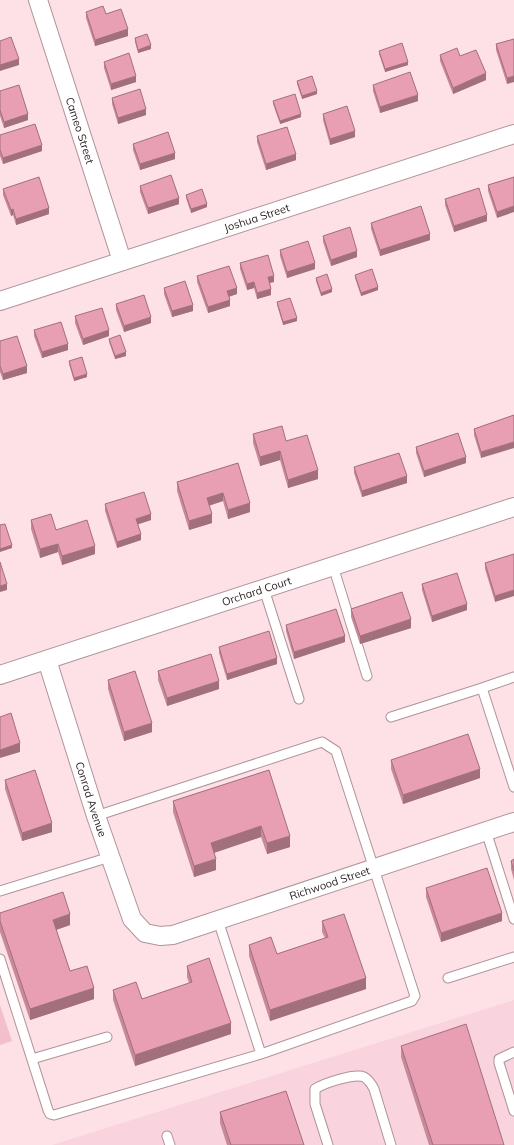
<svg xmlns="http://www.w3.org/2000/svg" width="514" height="1145" font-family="Mulish,sans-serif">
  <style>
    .built { fill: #f9d3dd }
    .green { fill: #f3bfcc }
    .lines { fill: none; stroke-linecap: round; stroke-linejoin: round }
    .service-casing { stroke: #af949a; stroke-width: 11 }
    .minor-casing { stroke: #af949a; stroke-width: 20 }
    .service { stroke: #fff; stroke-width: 9 }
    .minor { stroke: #fff; stroke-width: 18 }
    .wall { fill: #c8899a }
    .shaded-wall { fill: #a26f7d }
    .building { fill: #e89fb3; stroke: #a26f7d }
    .labels { text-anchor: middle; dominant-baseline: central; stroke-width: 3; stroke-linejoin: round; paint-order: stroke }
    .street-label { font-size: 11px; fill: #291f21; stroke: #fee0e7 }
  </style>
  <rect width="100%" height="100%" fill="#fee0e7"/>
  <path class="built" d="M514 1000V1145H52Z"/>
  <path class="green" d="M0 1005 12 1041 0 1045Z"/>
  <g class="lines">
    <defs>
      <path id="service" d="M333 566 367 676
        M264 589 299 699
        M482 688 514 677
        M391 717 482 688 514 787
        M486 831 514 919
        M0 891 110 857
        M218 920 261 1054
        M0 959 48 1110 50 1114 54 1115 261 1054 412 1001 415 996 336 751 322 742 96 816
        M448 978 514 957
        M514 1052 499 1059V1063L514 1111
        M32 1059 107 1037
        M167 1136 170 1145
        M328 1145 315 1104V1089C324 1083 355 1073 364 1077 369 1080 372 1085 374 1089L391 1145"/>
      <g id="minor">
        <path id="s1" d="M38 0 122 261"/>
        <path id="s2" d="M0 301 514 134"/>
        <path id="s3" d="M47 660 96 816 132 919 145 933 160 936 173 935 514 822"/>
        <path id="s4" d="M0 675 514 507"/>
      </g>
    </defs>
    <use href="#service" class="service-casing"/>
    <use href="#minor" class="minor-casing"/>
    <use href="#service" class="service"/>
    <use href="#minor" class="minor"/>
  </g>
  <path class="wall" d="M86 12 106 14 128 36 95 46 86 18Z
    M135 38 151 49 138 53 135 42Z
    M514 39 507 84 496 50V44Z
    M379 51 408 65 385 72 379 54Z
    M440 55 460 56 486 80 453 94 440 61Z
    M104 62 136 82 111 90 104 68Z
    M297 81 317 94 302 99 297 84Z
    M373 85 418 101 380 113 373 91Z
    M0 91 28 120 4 128 0 116Z
    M112 98 146 115 118 124 112 104Z
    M273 101 301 117 280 124 273 104Z
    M323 114 355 137 330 145 323 120Z
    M0 135 42 151 3 164 0 156Z
    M257 136 296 160 266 170 257 142Z
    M133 144 175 159 140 170 133 150Z
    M514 177 497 218 488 191V185Z
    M140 186 179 204 148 214 140 192Z
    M3 189 49 214 16 225 13 215 11 216 3 195Z
    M186 195 207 207 191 213 186 198Z
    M445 199 487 221 454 232 445 205Z
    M371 223 430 240 380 256 371 229Z
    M323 236 357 257 331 266 323 242Z
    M280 250 315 269 287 278 280 256Z
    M240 263 274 282 270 283 271 295 257 299 254 288 247 290 240 269Z
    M355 275 378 290 361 296 355 278Z
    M197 276 237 294 229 297 230 306 208 313 197 282Z
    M316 278 332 292 321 296 316 281Z
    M164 288 193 311 172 317 164 294Z
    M277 302 297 321 283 325 277 305Z
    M116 304 151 323 124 332 116 310Z
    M75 316 109 336 83 345 75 323Z
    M34 330 68 350 42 358 34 336Z
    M109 339 126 356 115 359 109 342Z
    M0 341 27 373 3 380 0 372Z
    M69 361 87 377 74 381 69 364Z
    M514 415 481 458 474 435V429Z
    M253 434 286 441 318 479 288 488 280 460 260 466 253 443Z
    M416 447 466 463 424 477 416 453Z
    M238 463 250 512 228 519 223 501 209 506 212 523 189 530 177 491V482Z
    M354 467 407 483 362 497 354 473Z
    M105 504 151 520 138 524 141 540 117 548 105 511Z
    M31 520 56 530 95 554 62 565 58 552 40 558 31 529Z
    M514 554 495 602 485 569V563Z
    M422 584 467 610 432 622 422 590Z
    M351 609 411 628 360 644 351 617Z
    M286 625 345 642 294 659 286 631Z
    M219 647 277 664 227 680 219 653Z
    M158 671 219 689 167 706 158 680Z
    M108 680 152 732 124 741 108 689Z
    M391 760 480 778 403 804 391 769Z
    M269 770 290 847 267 854 261 837 214 852 216 870 194 877 173 812V801Z
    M5 780 52 832 22 841 5 789Z
    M514 859V880L511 869V861Z
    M426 888 502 921 441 942 426 897Z
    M0 913 70 925 56 930 70 971 94 999 30 1020 0 932Z
    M322 921 366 989 270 1021 249 956V945L277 954 325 938 322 932Z
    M187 966 231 1034 135 1066 113 1000V990L142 999 189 983 187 977Z
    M401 1046 504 1145H429L401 1057Z
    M220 1112 304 1145H227L220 1123Z"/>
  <path class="shaded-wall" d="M128 29V36L95 46V40Z
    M151 45V49L138 53V50Z
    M19 59V65L0 71V65Z
    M408 62V65L385 72V69Z
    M486 73V80L453 94V88Z
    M136 76V82L111 90V84Z
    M514 76V82L507 84V78Z
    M317 91V94L302 99V96Z
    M418 95V101L380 113V107Z
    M146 109V115L118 124V118Z
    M28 114V120L4 128V122Z
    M301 114V117L280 124V121Z
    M355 131V137L330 145V139Z
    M42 145V151L3 164V158Z
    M175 153V159L140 170V164Z
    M296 154V160L266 170V164Z
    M179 198V204L148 214V208Z
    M207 204V207L191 213V209Z
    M514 206V212L497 218V212Z
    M49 208V214L16 225V219Z
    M13 209V215L11 216V210Z
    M487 215V221L454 232V226Z
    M430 234V240L380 256V250Z
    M357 251V257L331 266V260Z
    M315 263V269L287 278V272Z
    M274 276V282L268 283V277Z
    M254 282V288L247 290V284Z
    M378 287V290L361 296V293Z
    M237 288V294L227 297V291Z
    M271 289V295L257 299V293Z
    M332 289V292L321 296V293Z
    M230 300V306L208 313V307Z
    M193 305V311L172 317V311Z
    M151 317V323L124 332V326Z
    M297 318V321L283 325V322Z
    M109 330V336L83 345V339Z
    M68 344V350L42 358V352Z
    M126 352V356L115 359V356Z
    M27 366V373L3 380V374Z
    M87 374V377L74 381V378Z
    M514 442V448L481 458V452Z
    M280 451V460L260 466V457Z
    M466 457V463L424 477V471Z
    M318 470V479L288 488V480Z
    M407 476V483L362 497V491Z
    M223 493V501L207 506V498Z
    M250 503V512L228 519V510Z
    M151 514V520L136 525V519Z
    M212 514V523L189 530V521Z
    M141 534V540L117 548V542Z
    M58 544V552L40 558V549Z
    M12 545V548L0 552V549Z
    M95 546V554L62 565V556Z
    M7 584V590L0 592V586Z
    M514 590V596L495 602V596Z
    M467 604V610L432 622V616Z
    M411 619V628L360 644V636Z
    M345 636V642L294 659V652Z
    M277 658V664L227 680V674Z
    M219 681V689L167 706V698Z
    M152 723V732L124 741V732Z
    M20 743V752L0 758V750Z
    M480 769V778L403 804V795Z
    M52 823V832L22 841V833Z
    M261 826V837L211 854V843Z
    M290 836V847L267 854V843Z
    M216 859V870L194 877V866Z
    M502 913V921L441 942V933Z
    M70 914V925L53 931V920Z
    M366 978V989L270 1021V1010Z
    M94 988V999L30 1020V1009Z
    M231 1023V1034L135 1066V1055Z"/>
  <path class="building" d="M103 6 106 14 121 9 128 29 95 40 86 12Z
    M147 34 151 45 138 50 135 38Z
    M11 37 19 59 0 65V41Z
    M514 39V76L507 78 496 44Z
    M402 43 408 62 385 69 379 51Z
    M457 48 460 56 476 50 486 73 453 88 440 55Z
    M129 53 136 76 111 84 104 62Z
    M410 72 418 95 380 107 373 85Z
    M312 76 317 91 302 96 297 81Z
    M19 85 28 114 4 122 0 110V91Z
    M140 89 146 109 118 118 112 98Z
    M295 94 301 114 280 121 273 101Z
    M347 106 355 131 330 139 323 114Z
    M35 124 42 145 3 158 0 150V135Z
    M287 127 296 154 266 164 257 136Z
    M168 132 175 153 140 164 133 144Z
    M171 175 179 198 148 208 140 186Z
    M39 177 49 208 16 219 13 209 11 210 3 189Z
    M514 177V206L497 212 488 185Z
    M479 188 487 215 454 226 445 199Z
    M202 189 207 204 191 209 186 195Z
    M421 206 430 234 380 250 371 223Z
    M350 227 357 251 331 260 323 236Z
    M308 241 315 263 287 272 280 250Z
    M268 255 274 276 268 277 271 289 257 293 254 282 247 284 240 263Z
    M229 266 237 288 227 291 230 300 208 307 197 276Z
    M372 269 378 287 361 293 355 275Z
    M327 274 332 289 321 293 316 278Z
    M185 281 193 305 172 311 164 288Z
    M144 295 151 317 124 326 116 304Z
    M290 298 297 318 283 322 277 302Z
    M102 308 109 330 83 339 75 316Z
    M61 322 68 344 42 352 34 330Z
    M120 335 126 352 115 356 109 339Z
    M17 336 27 366 3 374 0 366V341Z
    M82 357 87 374 74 378 69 361Z
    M514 415V442L481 452 474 429Z
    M282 426 286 441 307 435 318 470 288 480 280 451 260 457 253 434Z
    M458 433 466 457 424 471 416 447Z
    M399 453 407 476 362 491 354 467Z
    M238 463 250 503 228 510 223 493 207 498 212 514 189 521 177 482Z
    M144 492 151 514 136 519 141 534 117 542 105 504Z
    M51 514 56 530 87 520 95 546 62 556 58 544 40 549 31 520Z
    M5 524 12 545 0 549V525Z
    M514 554V590L495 596 485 563Z
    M0 562 7 584 0 586Z
    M457 573 467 604 432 616 422 584Z
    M402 592 411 619 360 636 351 609Z
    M336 609 345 636 294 652 286 625Z
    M269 631 277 658 227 674 219 647Z
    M211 654 219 681 167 698 158 671Z
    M135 671 152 723 124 732 108 680Z
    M11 713 20 743 0 750V717Z
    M468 734 480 769 403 795 391 760Z
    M35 770 52 823 22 833 5 780Z
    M269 770 290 836 267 843 261 826 211 843 216 859 194 866 173 801Z
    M514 859V871L511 861Z
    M487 868 502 913 441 933 426 888Z
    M63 892 70 914 53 920 70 971 87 966 94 988 30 1009 0 921V913Z
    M344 914 366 978 270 1010 249 945 271 937 277 954 328 937 322 921Z
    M209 958 231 1023 135 1055 113 990 136 982 142 999 192 982 187 966Z
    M466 1024 504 1145H433L401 1046Z
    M286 1091 304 1145H231L220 1112Z"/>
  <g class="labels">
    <g class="street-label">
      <text stroke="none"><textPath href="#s1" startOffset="137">Cameo Street</textPath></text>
      <text stroke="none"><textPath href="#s2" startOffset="270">Joshua Street</textPath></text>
      <text stroke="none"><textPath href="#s4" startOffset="270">Orchard Court</textPath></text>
      <text stroke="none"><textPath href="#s3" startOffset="146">Conrad Avenue</textPath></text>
      <text stroke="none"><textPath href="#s3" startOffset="485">Richwood Street</textPath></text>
    </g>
  </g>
</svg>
